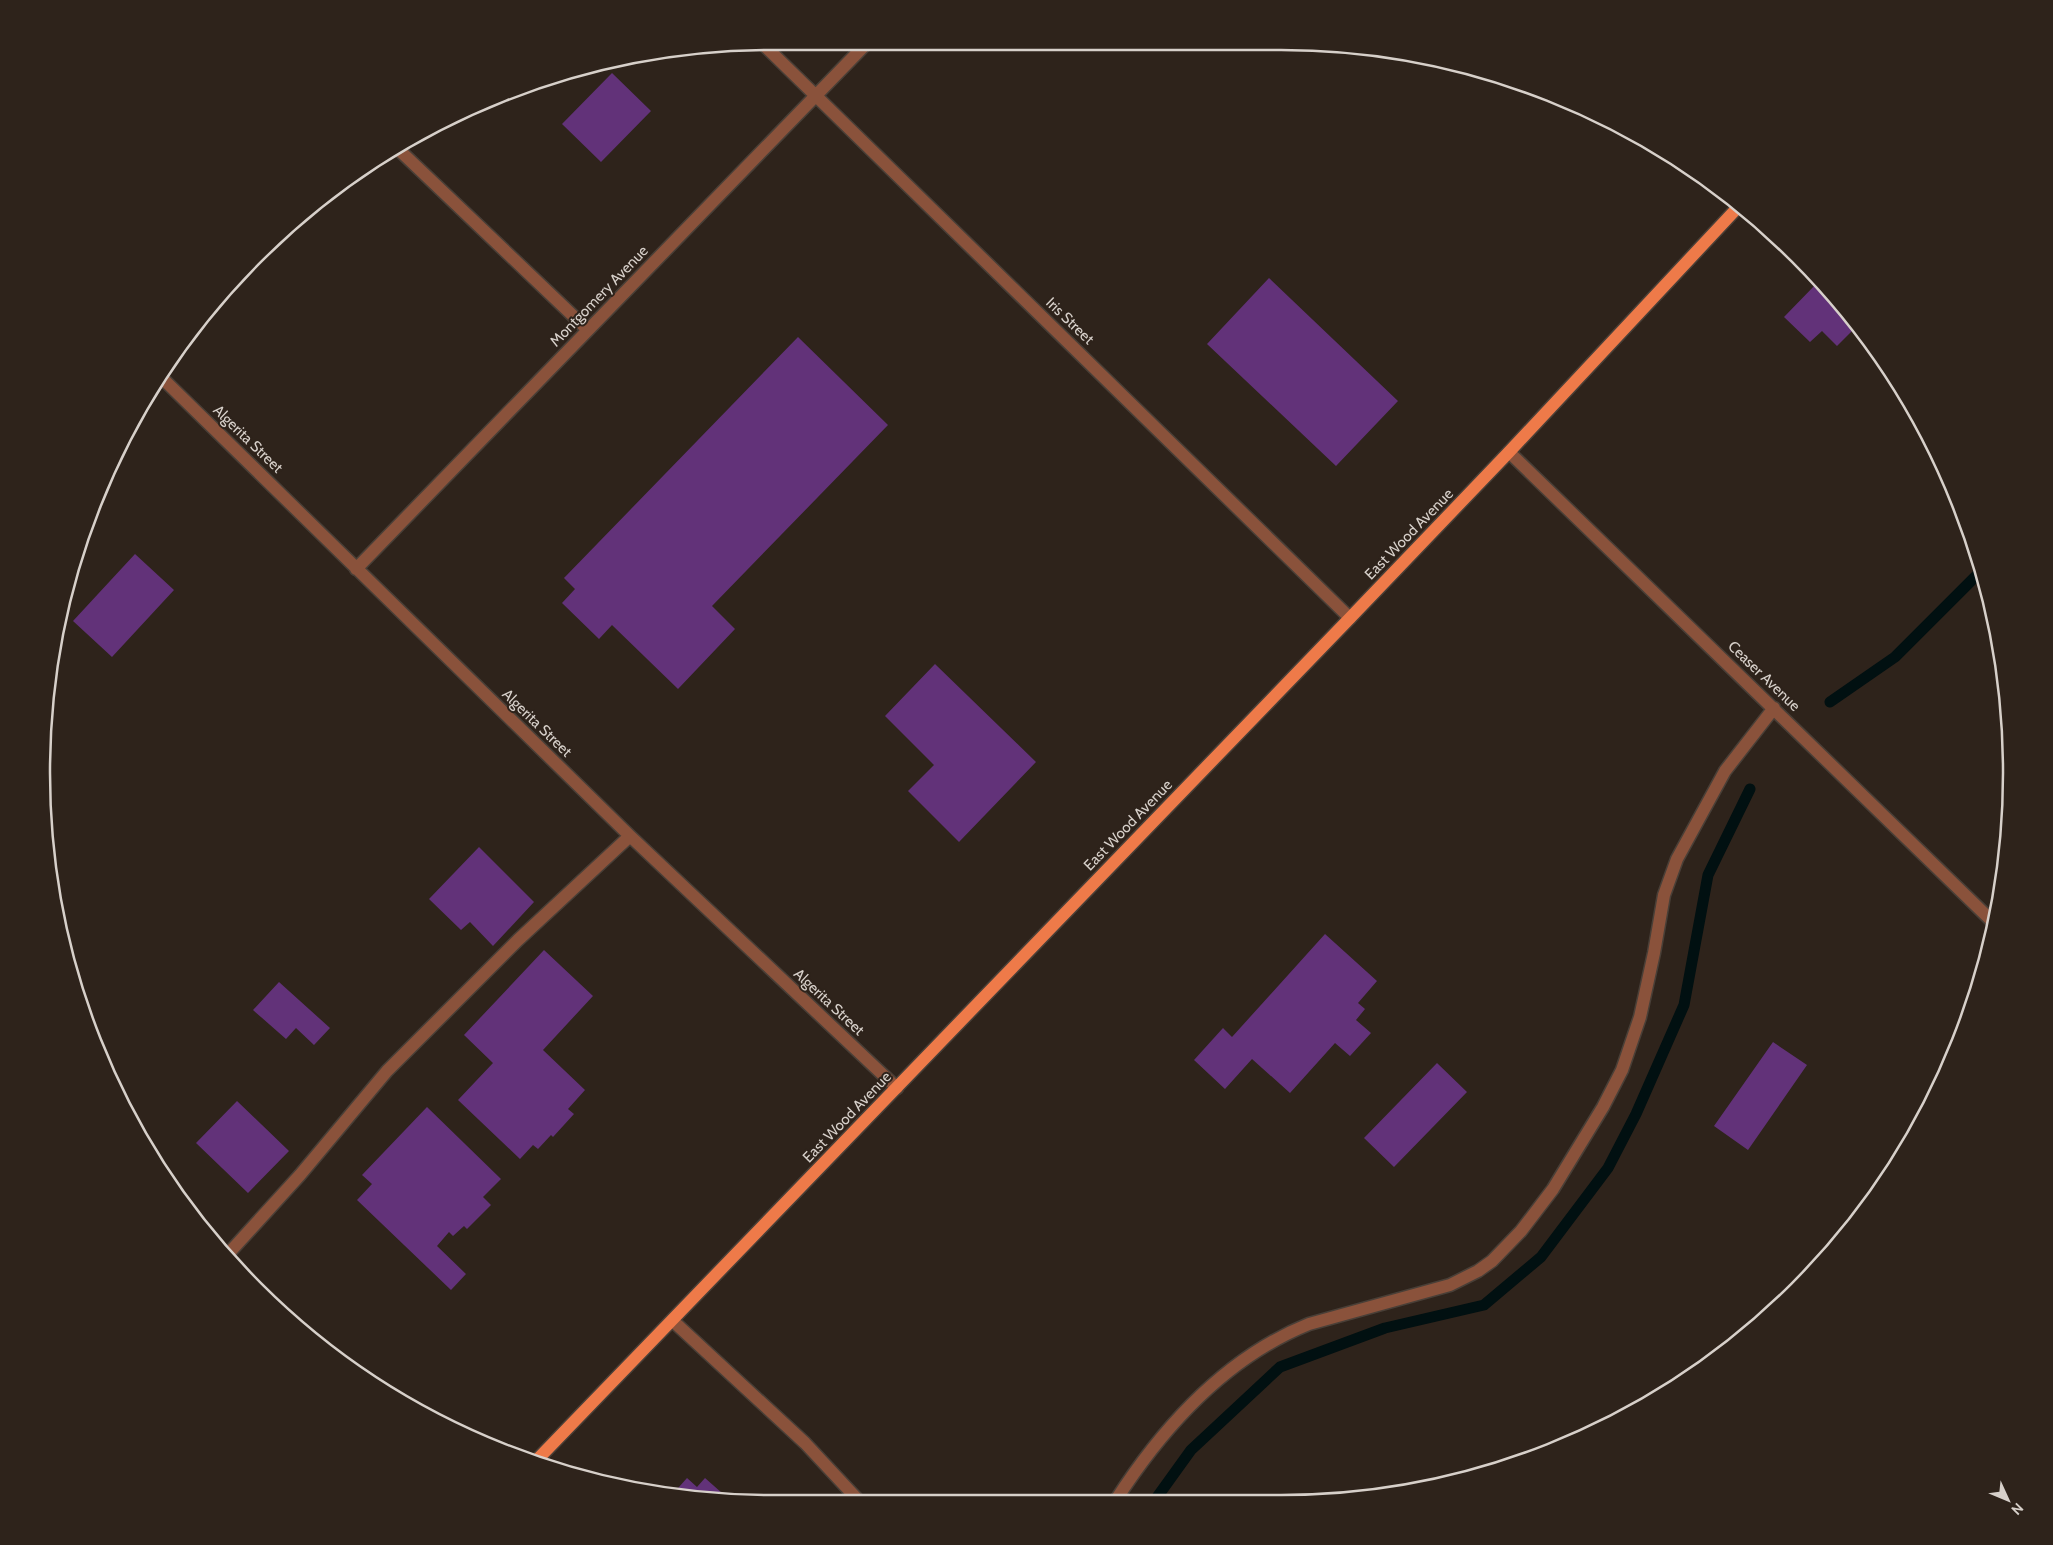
<svg xmlns="http://www.w3.org/2000/svg" width="2053" height="1545" font-family="Cabin,sans-serif">
  <style>
    .lines { fill: none; stroke-linecap: round; stroke-linejoin: round }
    .stream { stroke: #011011; stroke-width: 11 }
    .building { fill: #623279 }
    .minor-casing { stroke: #493f37; stroke-width: 15 }
    .major-casing { stroke: #493f37; stroke-width: 15 }
    .minor { stroke: #8a523b; stroke-width: 12 }
    .major { stroke: #ee7a49; stroke-width: 12 }
    .labels { text-anchor: middle; dominant-baseline: central; stroke-width: 4; stroke-linejoin: round; paint-order: stroke }
    .street-label { font-size: 15px; fill: #d7d0ca; stroke: #2e231b }
    .rim { fill: none; stroke: #d7d0ca; stroke-width: 2.5 }
  </style>
  <rect width="100%" height="100%" fill="#2e231b"/>
  <g class="lines">
    <path class="stream" d="M1830 702 1895 657 1980 572
      M1155 1500 1191 1450 1280 1367 1385 1328 1484 1305 1541 1257 1608 1168 1636 1114 1684 1005 1708 875 1750 789"/>
  </g>
  <path class="building" d="M562 73 553 83 548 78 557 75Z
    M612 73 651 111 601 162 562 124Z
    M1269 278 1398 401 1336 466 1207 344Z
    M1817 283 1834 300 1856 327 1837 346 1822 331 1810 342 1784 317Z
    M798 337 888 425 712 606 735 629 678 689 612 625 599 639 562 603 575 589 564 578Z
    M135 554 174 590 112 657 73 621Z
    M935 664 1036 762 959 842 908 791 934 765 885 716Z
    M479 847 534 902 493 946 470 922 461 930 429 899Z
    M1325 934 1377 981 1358 1003 1365 1009 1356 1020 1371 1033 1350 1056 1335 1043 1290 1093 1252 1059 1225 1089 1194 1060 1223 1028 1232 1037Z
    M544 950 593 996 543 1050 585 1090 568 1109 574 1114 553 1137 551 1135 538 1149 533 1145 520 1159 458 1100 493 1063 464 1035Z
    M279 982 330 1028 314 1045 296 1028 286 1039 253 1010Z
    M1773 1042 1807 1065 1748 1150 1714 1126Z
    M1437 1063 1467 1092 1394 1167 1364 1138Z
    M237 1101 289 1151 248 1193 196 1143Z
    M427 1107 501 1179 483 1197 491 1205 467 1229 464 1226 453 1236 449 1232 437 1246 466 1274 451 1290 357 1200 372 1184 362 1175Z
    M687 1478 697 1487 705 1478 731 1501 671 1496Z"/>
  <g class="lines">
    <defs>
      <path id="minor" d="M766 47 1350 618
        M396 147 588 330
        M159 375 630 836 897 1088
        M1509 452 1995 924
        M356 569 864 46
        M229 1253 300 1175 387 1071 518 940 630 836
        M673 1321 805 1443 861 1503
        M1116 1500C1163 1427 1227 1357 1309 1324L1450 1285 1478 1271 1492 1261 1521 1231 1553 1189 1603 1107 1622 1070 1640 1017 1654 953 1664 895 1677 859 1725 771 1774 708"/>
      <path id="major" d="M534 1463 1350 618 1509 452 1740 205"/>
    </defs>
    <use href="#minor" class="minor-casing"/>
    <use href="#major" class="major-casing"/>
    <use href="#minor" class="minor"/>
    <use href="#major" class="major"/>
  </g>
  <g class="labels">
    <g class="street-label">
      <text transform="translate(599 296) rotate(-46)">Montgomery Avenue</text>
      <text transform="translate(1070 321) rotate(44)">Iris Street</text>
      <text transform="translate(248 439) rotate(44)">Algerita Street</text>
      <text transform="translate(1409 534) rotate(-46)">East Wood Avenue</text>
      <text transform="translate(1764 676) rotate(44)">Ceaser Avenue</text>
      <text transform="translate(537 723) rotate(44)">Algerita Street</text>
      <text transform="translate(1128 825) rotate(-46)">East Wood Avenue</text>
      <text transform="translate(829 1002) rotate(43)">Algerita Street</text>
      <text transform="translate(847 1117) rotate(-46)">East Wood Avenue</text>
    </g>
  </g>
  <path d="M0 0H2053V1545H0ZM772 50H1281A722 722 0 0 1 2003 772V773A722 722 0 0 1 1281 1495H772A722 722 0 0 1 50 773V772A722 722 0 0 1 772 50Z" fill="#2e231b" fill-rule="evenodd"/>
  <path class="rim" d="M772 50H1281A722 722 0 0 1 2003 772V773A722 722 0 0 1 1281 1495H772A722 722 0 0 1 50 773V772A722 722 0 0 1 772 50Z"/>
  <g transform="translate(2008 1500) rotate(134)" stroke="#2e231b" stroke-width="4" paint-order="stroke">
  <path d="M0-4L9 19L0 12L-9 19Z" fill="#d7d0ca"/>
  <text y="-8" font-size="14" font-weight="bold" text-anchor="middle" fill="#d7d0ca">N</text>
  </g>
</svg>
